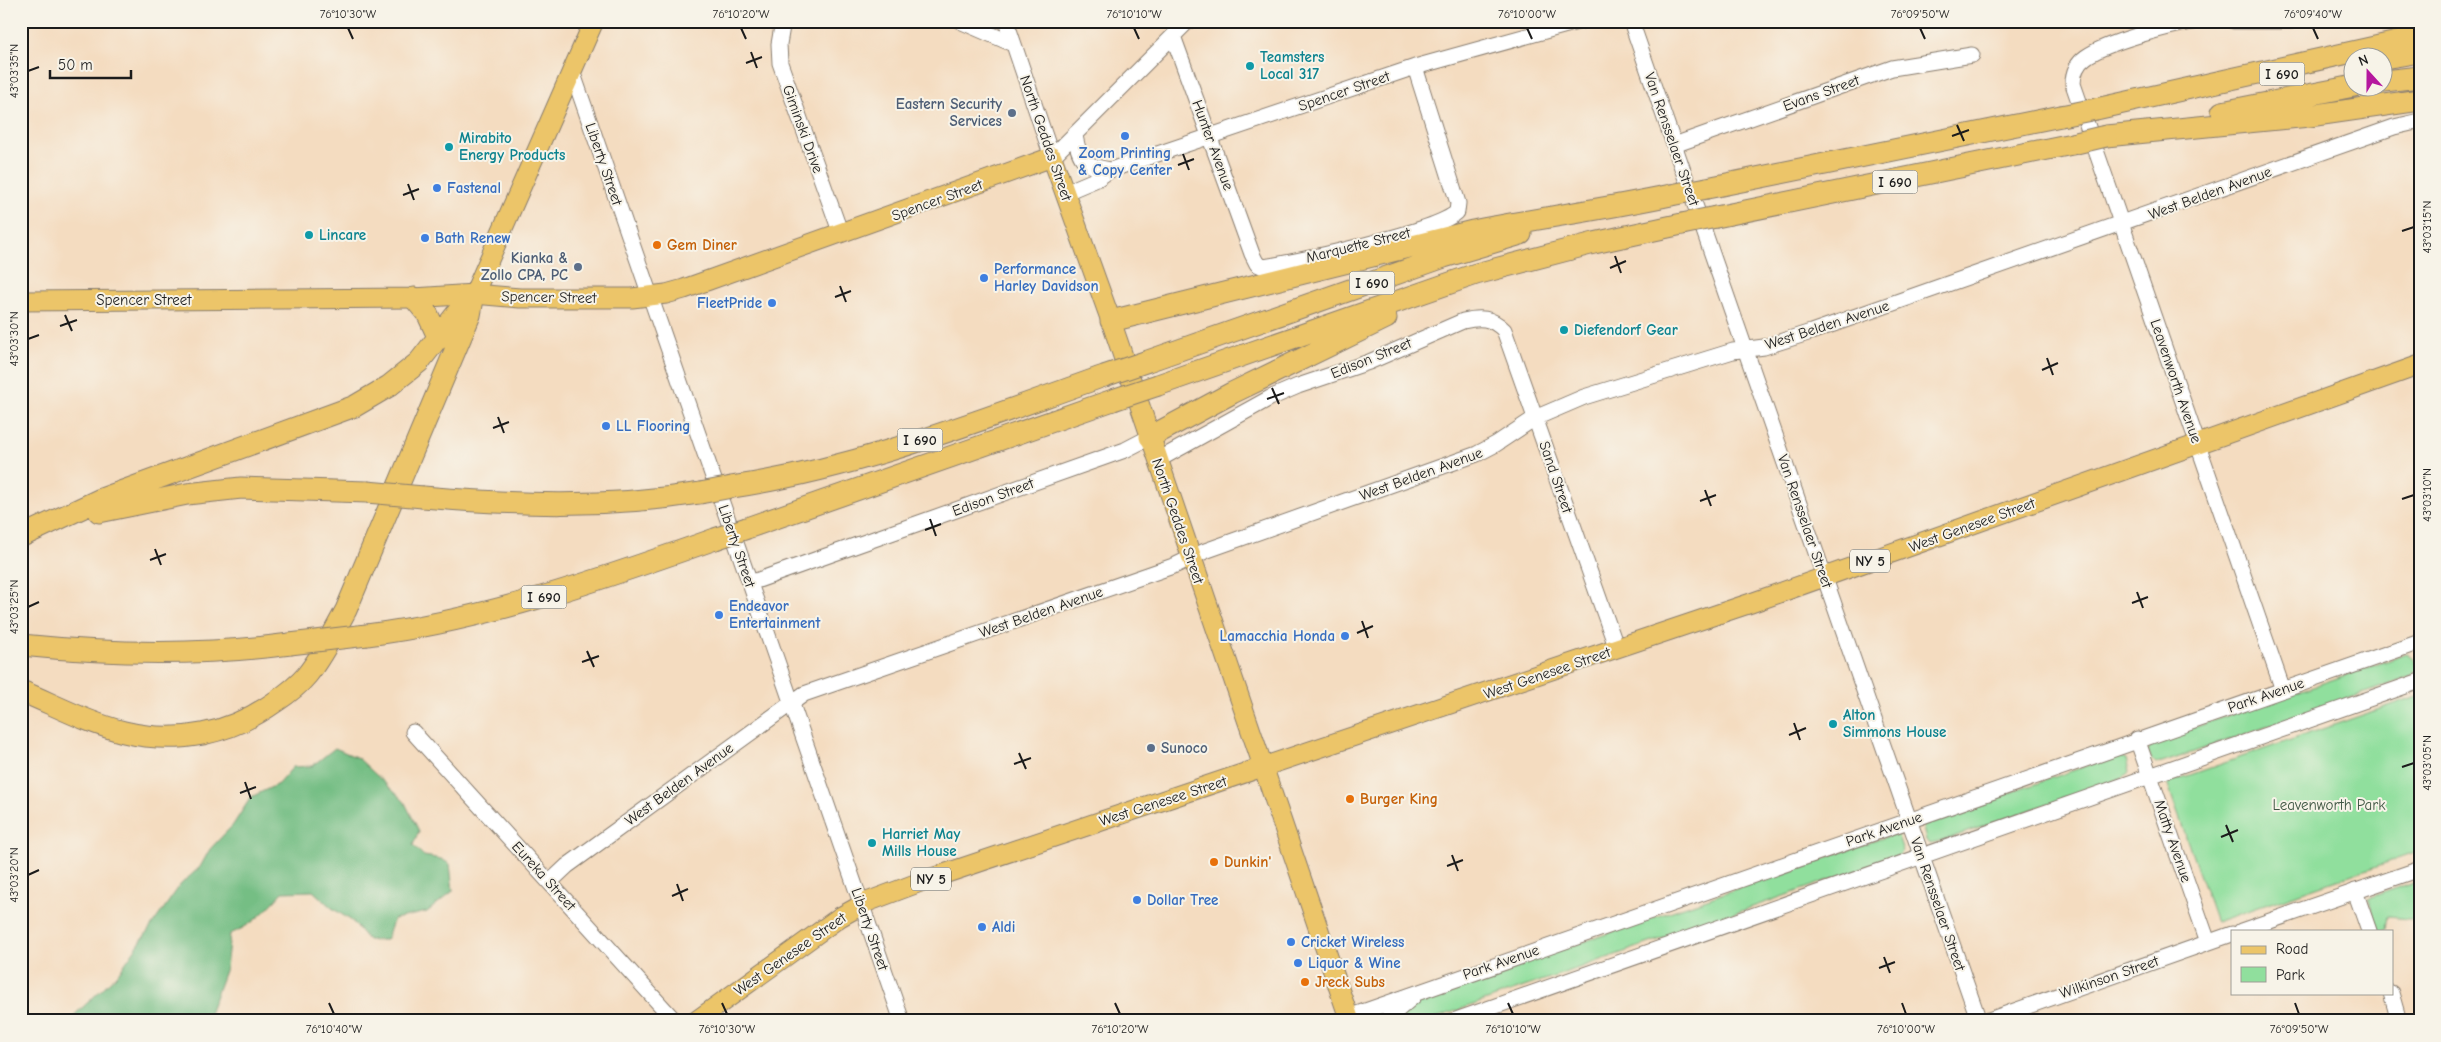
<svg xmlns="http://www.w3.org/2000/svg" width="2441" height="1042" font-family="'Comic Neue',sans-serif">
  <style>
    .green { fill: #90df9d; stroke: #567e5c }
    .forest { fill: #74be84; stroke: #486d50 }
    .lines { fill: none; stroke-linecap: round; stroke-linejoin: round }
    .minor-casing { stroke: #887c6e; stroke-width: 17 }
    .major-casing { stroke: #887c6e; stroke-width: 21 }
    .highway-casing { stroke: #887c6e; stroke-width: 23 }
    .minor { stroke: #fff; stroke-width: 15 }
    .major { stroke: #ecc569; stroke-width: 19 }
    .highway { stroke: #ecc569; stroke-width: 21 }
    .highway-bridge-casing { stroke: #887c6e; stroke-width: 23; stroke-linecap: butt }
    .highway-bridge { stroke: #ecc569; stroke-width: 21 }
    .ticks { fill: none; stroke: #1c1c1c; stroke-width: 2 }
    .culture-dot { fill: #0f9aa8; stroke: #f7f3e8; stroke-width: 2 }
    .service-dot { fill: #5c6f8a; stroke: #f7f3e8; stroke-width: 2 }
    .shop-dot { fill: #3f7fe0; stroke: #f7f3e8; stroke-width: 2 }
    .food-dot { fill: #e8710a; stroke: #f7f3e8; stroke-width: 2 }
    .labels { text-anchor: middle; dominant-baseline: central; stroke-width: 4; stroke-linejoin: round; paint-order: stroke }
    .shield { fill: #f7f3e8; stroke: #5e5c59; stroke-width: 1 }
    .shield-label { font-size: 14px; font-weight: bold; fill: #1c1c1c }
    .culture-label { font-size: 15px; font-weight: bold; fill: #0d838f; stroke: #f7f3e8; text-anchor: start }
    .street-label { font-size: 15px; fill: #1c1c1c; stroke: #f7f3e8 }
    .service-label { font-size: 15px; font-weight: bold; fill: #4e5e75; stroke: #f7f3e8; text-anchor: end }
    .shop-label { font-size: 15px; font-weight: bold; fill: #366cbe; stroke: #f7f3e8; text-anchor: start }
    .food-label { font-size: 15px; font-weight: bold; fill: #c56008; stroke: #f7f3e8; text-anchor: start }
    .park-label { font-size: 15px; fill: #3f5643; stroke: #f7f3e8 }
    .neatline { fill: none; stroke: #1c1c1c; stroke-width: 2 }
    .ticks-label { font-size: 12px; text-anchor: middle; fill: #1c1c1c }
  </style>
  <rect width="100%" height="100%" fill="#f7f3e8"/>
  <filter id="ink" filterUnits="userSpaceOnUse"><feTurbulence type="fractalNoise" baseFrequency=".02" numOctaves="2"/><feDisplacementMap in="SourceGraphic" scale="10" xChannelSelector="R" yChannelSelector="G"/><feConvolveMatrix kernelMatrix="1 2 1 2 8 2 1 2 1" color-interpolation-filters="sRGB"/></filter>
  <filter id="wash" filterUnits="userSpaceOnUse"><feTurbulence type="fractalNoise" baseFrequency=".0096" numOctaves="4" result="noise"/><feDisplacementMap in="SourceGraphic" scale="20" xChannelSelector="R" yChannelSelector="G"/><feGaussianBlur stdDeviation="1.12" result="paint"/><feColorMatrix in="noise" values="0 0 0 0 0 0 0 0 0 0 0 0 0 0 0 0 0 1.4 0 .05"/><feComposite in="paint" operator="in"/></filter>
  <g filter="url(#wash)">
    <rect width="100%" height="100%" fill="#f4dcc0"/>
    <path class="green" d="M2407 654C2418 659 2420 672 2408 678L2162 763C2152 765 2151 759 2148 750L2154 741Z
      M2420 695V851L2216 922 2167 783Z
      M2117 755 2126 759 2129 772 2124 777 1936 843 1929 844 1926 840 1922 824Z
      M1897 833 1903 851 1898 856 1427 1021H1394L1425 997Z
      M2420 880V888L2413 891 2420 909V920L2388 917 2386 929 2380 931 2368 898Z"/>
    <path class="forest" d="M335 748 358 758 404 801 419 831 413 845 424 856 441 859 450 864 453 891 427 912 394 919 386 940H368L352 921 332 908 313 891 283 892C267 910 253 925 230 934L226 968 209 1014 210 1021H68L117 975 181 884 200 867 210 849 233 825 251 797 278 784 293 767 312 766Z"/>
  </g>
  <g filter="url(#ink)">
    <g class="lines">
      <defs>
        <path id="minor" d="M783 21 779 44 780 63 841 234
          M960 21 1013 44
          M1006 21 1052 157 1188 21
          M1631 21 1979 1021
          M2198 21C2171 25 2107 42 2086 57 2076 64 2073 73 2073 84L2283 690
          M2233 21H2292
          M1173 36 1252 254 1257 264 1264 267C1299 261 1436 232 1457 212L1458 203 1415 67
          M572 71 902 1021
          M1075 136C1080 162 1085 166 1110 170
          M1674 145 1892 68 1972 55
          M1064 193 1097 179 1110 170 1415 67 1581 21
          M1158 460 1270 398 1298 386 1369 362 1463 321C1480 317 1491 317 1504 330L1617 649
          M750 583 1125 450 1150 437
          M413 732 675 1021
          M2137 739 2208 942
          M550 882 567 866 804 694 1176 565 1205 551 1477 454 1496 444 1535 418 1584 397 1733 351 1764 347 1811 332 2394 127 2420 121
          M2355 891 2369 931
          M2241 931 2420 869
          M2391 993 2399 1021
          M1348 1017 2420 642
          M1385 1021 1414 996
          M1453 1021 2420 681
          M1986 1021 2232 934"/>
        <path id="major" d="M474 294 594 21
          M21 301 414 298 474 294 520 298H632L666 294 684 289 1052 157 1111 321 1350 1021
          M696 1021 840 917 867 902 923 881 1751 603 2420 365"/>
        <path id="highway" d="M2384 58 2420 52
          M2384 81 2420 77
          M2096 109 2420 37
          M2222 112 2354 86
          M2106 136 2309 116 2420 100
          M1707 188 2061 116
          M1716 217 2072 144
          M414 298 428 315 439 339
          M1111 321 1473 231C1539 218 1605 209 1671 195
          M1148 361 1444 257 1521 234
          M1158 385 1476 274 1594 243 1682 224
          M1150 437 1232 393 1386 318
          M732 487C861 468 982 419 1104 376
          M423 497C516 505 607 508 700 493
          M99 512 187 494 241 488 367 492
          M747 528 1113 400
          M22 536 101 499 355 406 389 386 419 362 468 299
          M367 635C487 620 602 579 715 539
          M21 645C109 654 202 656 290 644
          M21 691C55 705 88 723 124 732 178 745 230 734 275 702 287 694 298 686 307 675 323 655 334 632 346 610L470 315 474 294"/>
      </defs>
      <use href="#minor" class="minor-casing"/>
      <use href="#major" class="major-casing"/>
      <use href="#highway" class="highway-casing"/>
      <use href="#minor" class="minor"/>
      <use href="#major" class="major"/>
      <use href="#highway" class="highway"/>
      <defs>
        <path id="highway-bridge" d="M2061 116 2096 109
          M2072 144 2106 136
          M1671 195 1707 188
          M1682 224 1716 217
          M1104 376 1148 361
          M1113 400 1158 385
          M367 492 423 497
          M700 493 732 487
          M715 539 747 528
          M290 644 367 635"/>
      </defs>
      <use href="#highway-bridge" class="highway-bridge-casing"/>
      <use href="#highway-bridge" class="highway-bridge"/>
    </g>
  </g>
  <path class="ticks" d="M348 28 353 39M741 28 746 39M1134 28 1139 39M1527 28 1532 39M1920 28 1925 39M2313 28 2318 39M751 52 757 68M746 63 762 57M28 71 39 67M1957 125 1964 141M1952 136 1969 130M1183 154 1189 170M1178 165 1194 159M408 184 414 200M403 195 419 189M2402 231 2414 227M1615 256 1621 273M1610 268 1626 261M840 286 846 302M835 297 851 291M65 315 72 331M60 326 77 320M28 339 39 335M2047 358 2053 375M2042 370 2058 363M1272 388 1279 404M1267 399 1284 393M498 417 504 433M493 428 509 422M1705 490 1711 506M2402 499 2414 495M1700 501 1716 495M930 519 936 536M925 530 941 524M155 549 161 565M150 560 166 554M2137 592 2143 608M2132 603 2148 597M28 607 39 602M1362 621 1368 638M1357 633 1373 626M587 651 594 667M582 662 599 656M1794 723 1800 740M1789 735 1806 728M1019 753 1026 769M1014 764 1031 758M2402 767 2414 763M245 782 251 799M240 793 256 787M2226 825 2233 842M2221 837 2238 830M1452 855 1458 871M1447 866 1463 860M28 875 39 870M677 884 683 901M672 896 688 889M1884 957 1890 973M1879 968 1895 962M329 1003 334 1014M722 1003 727 1014M1115 1003 1120 1014M1508 1003 1513 1014M1902 1003 1906 1014M2295 1003 2299 1014"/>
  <g class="culture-dot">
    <circle cx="1250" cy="66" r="5"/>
    <circle cx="449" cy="147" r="5"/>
    <circle cx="309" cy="235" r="5"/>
    <circle cx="1564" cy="330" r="5"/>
    <circle cx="1833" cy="724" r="5"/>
    <circle cx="872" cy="843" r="5"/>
  </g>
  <g class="service-dot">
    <circle cx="1012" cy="113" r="5"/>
    <circle cx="578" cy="267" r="5"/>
    <circle cx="1151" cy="748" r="5"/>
  </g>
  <g class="shop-dot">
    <circle cx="1125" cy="136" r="5"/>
    <circle cx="437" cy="188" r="5"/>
    <circle cx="425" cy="238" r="5"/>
    <circle cx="984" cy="278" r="5"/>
    <circle cx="772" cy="303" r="5"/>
    <circle cx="606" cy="426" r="5"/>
    <circle cx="719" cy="615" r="5"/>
    <circle cx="1345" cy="636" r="5"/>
    <circle cx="1137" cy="900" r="5"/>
    <circle cx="982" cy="927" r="5"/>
    <circle cx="1291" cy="942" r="5"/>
    <circle cx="1298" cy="963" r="5"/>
  </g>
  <g class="food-dot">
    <circle cx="657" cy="245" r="5"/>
    <circle cx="1350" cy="799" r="5"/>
    <circle cx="1214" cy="862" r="5"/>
    <circle cx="1305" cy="982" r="5"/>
  </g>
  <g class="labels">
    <g class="shield">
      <rect x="2259.5" y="62.5" width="45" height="23" rx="4"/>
      <rect x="1872.5" y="170.5" width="45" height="23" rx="4"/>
      <rect x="1349.5" y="271.5" width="45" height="23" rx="4"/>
      <rect x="897.5" y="428.5" width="45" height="23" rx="4"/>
      <rect x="1850" y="549.5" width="40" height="23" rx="4"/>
      <rect x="521.5" y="585.5" width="45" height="23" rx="4"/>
      <rect x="911" y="867.5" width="40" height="23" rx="4"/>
    </g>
    <g class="shield-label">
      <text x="2282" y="74">I 690</text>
      <text x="1895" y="182">I 690</text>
      <text x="1372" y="283">I 690</text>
      <text x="920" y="440">I 690</text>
      <text x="1870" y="561">NY 5</text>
      <text x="544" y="597">I 690</text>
      <text x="931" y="879">NY 5</text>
    </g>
    <g class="culture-label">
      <text x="1260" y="57">Teamsters<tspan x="1260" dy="17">Local 317</tspan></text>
      <text x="459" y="138">Mirabito<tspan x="459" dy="17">Energy Products</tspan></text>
      <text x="319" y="235">Lincare</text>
      <text x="1574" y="330">Diefendorf Gear</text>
      <text x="1843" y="715">Alton<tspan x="1843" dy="17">Simmons House</tspan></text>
      <text x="882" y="834">Harriet May<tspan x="882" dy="17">Mills House</tspan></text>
    </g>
    <g class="street-label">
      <text transform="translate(1344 91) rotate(-19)">Spencer Street</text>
      <text transform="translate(1821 93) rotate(-20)">Evans Street</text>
      <text transform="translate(803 129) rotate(70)">Giminski Drive</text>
      <text transform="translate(1046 138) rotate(71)">North Geddes Street</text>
      <text transform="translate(1672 139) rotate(71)">Van Rensselaer Street</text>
      <text transform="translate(1213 145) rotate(70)">Hunter Avenue</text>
      <text transform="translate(604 164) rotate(71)">Liberty Street</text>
      <text transform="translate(2210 193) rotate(-20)">West Belden Avenue</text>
      <text transform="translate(937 200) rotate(-20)">Spencer Street</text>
      <text transform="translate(1358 245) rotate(-14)">Marquette Street</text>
      <text transform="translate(549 297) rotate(1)">Spencer Street</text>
      <text x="144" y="300">Spencer Street</text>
      <text transform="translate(1827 325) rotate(-18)">West Belden Avenue</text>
      <text transform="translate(1371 358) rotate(-22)">Edison Street</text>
      <text transform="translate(2176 381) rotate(71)">Leavenworth Avenue</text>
      <text transform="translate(1421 474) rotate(-20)">West Belden Avenue</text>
      <text transform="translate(1556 477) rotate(71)">Sand Street</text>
      <text transform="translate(993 497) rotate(-20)">Edison Street</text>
      <text transform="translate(1178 521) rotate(71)">North Geddes Street</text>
      <text transform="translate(1805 521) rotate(71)">Van Rensselaer Street</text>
      <text transform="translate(1972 525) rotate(-20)">West Genesee Street</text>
      <text transform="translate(737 546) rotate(71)">Liberty Street</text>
      <text transform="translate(1041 612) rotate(-19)">West Belden Avenue</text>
      <text transform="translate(1547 673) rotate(-19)">West Genesee Street</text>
      <text transform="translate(2266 695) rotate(-19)">Park Avenue</text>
      <text transform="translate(679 784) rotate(-36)">West Belden Avenue</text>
      <text transform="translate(1163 801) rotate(-18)">West Genesee Street</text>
      <text transform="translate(1884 829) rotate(-19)">Park Avenue</text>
      <text transform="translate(2173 841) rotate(71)">Matty Avenue</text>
      <text transform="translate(544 876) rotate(48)">Eureka Street</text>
      <text transform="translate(1938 904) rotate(71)">Van Rensselaer Street</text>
      <text transform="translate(870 929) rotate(71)">Liberty Street</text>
      <text transform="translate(790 954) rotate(-35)">West Genesee Street</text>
      <text transform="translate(1501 962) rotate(-19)">Park Avenue</text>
      <text transform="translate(2109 977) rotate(-19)">Wilkinson Street</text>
    </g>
    <g class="service-label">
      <text x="1002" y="104">Eastern Security<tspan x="1002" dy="17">Services</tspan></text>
      <text x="568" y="258">Kianka &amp;<tspan x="568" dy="17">Zollo CPA, PC</tspan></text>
      <text x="1161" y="748" text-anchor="start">Sunoco</text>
    </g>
    <g class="shop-label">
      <text x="1125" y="153" text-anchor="middle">Zoom Printing<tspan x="1125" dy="17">&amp; Copy Center</tspan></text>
      <text x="447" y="188">Fastenal</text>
      <text x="435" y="238">Bath Renew</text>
      <text x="994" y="269">Performance<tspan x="994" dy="17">Harley Davidson</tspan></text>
      <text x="762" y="303" text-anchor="end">FleetPride</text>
      <text x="616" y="426">LL Flooring</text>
      <text x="729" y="606">Endeavor<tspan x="729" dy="17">Entertainment</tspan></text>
      <text x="1335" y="636" text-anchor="end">Lamacchia Honda</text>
      <text x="1147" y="900">Dollar Tree</text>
      <text x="992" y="927">Aldi</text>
      <text x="1301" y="942">Cricket Wireless</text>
      <text x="1308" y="963">Liquor &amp; Wine</text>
    </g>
    <g class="food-label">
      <text x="667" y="245">Gem Diner</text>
      <text x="1360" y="799">Burger King</text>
      <text x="1224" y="862">Dunkin'</text>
      <text x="1315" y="982">Jreck Subs</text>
    </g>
    <g class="park-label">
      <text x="2329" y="805">Leavenworth Park</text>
    </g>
  </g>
  <rect width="2441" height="1042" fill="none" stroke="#f7f3e8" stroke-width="55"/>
  <rect x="2231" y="930" width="162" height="65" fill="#f7f3e8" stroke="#9f9d96"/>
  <rect x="2241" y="946" width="25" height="8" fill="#ecc569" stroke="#9f9d96"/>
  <text x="2276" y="954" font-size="15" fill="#1c1c1c">Road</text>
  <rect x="2241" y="967" width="25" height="15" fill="#90df9d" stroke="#9f9d96"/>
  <text x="2276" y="980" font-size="15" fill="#1c1c1c">Park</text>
  <g transform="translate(2368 72) rotate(339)"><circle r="24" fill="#f7f3e8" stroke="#9f9d96"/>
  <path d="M0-4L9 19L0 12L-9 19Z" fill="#b5179e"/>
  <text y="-8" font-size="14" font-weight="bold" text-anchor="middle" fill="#1c1c1c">N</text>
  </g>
  <path d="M50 70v8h81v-8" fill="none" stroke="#1c1c1c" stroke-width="2.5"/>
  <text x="58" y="70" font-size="15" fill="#1c1c1c" stroke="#f7f3e8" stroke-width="4" paint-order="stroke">50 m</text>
  <rect x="28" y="28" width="2386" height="986" class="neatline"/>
  <g class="ticks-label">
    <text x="348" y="18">76°10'30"W</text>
    <text x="741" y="18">76°10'20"W</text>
    <text x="1134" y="18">76°10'10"W</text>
    <text x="1527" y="18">76°10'00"W</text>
    <text x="1920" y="18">76°09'50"W</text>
    <text x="2313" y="18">76°09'40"W</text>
    <text transform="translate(14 71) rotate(-90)" y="4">43°03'35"N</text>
    <text transform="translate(2427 227) rotate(-90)" y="4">43°03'15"N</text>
    <text transform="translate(14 339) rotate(-90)" y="4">43°03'30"N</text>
    <text transform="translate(2427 495) rotate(-90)" y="4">43°03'10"N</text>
    <text transform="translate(14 607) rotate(-90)" y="4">43°03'25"N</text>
    <text transform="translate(2427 763) rotate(-90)" y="4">43°03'05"N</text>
    <text transform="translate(14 875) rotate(-90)" y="4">43°03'20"N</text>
    <text x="334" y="1033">76°10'40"W</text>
    <text x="727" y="1033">76°10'30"W</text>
    <text x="1120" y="1033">76°10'20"W</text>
    <text x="1513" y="1033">76°10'10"W</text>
    <text x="1906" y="1033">76°10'00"W</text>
    <text x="2299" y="1033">76°09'50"W</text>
  </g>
</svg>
